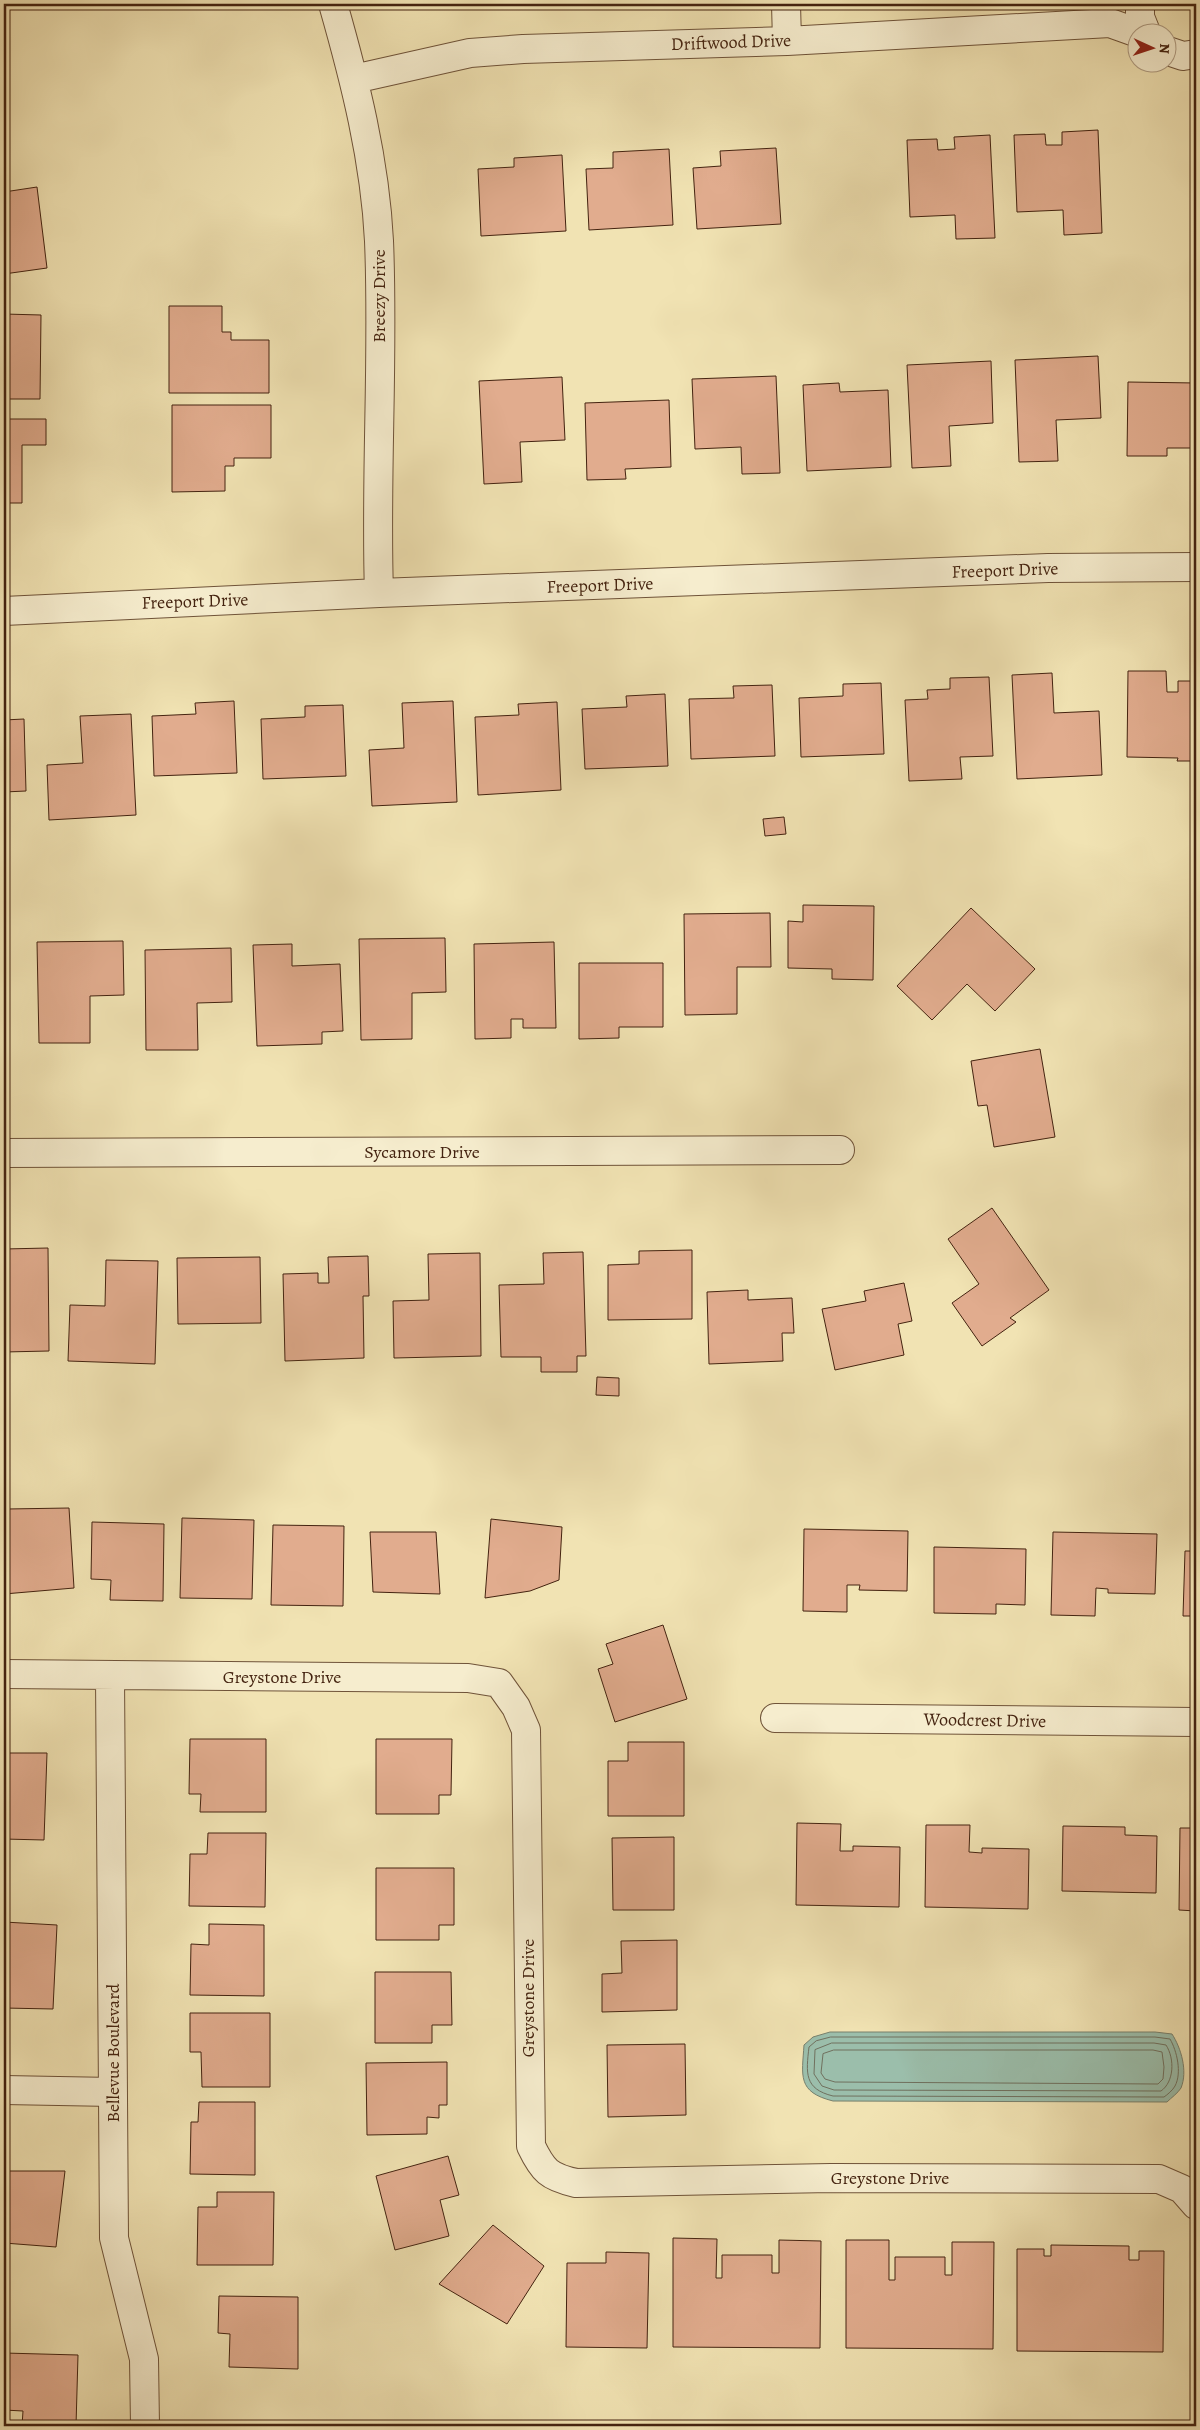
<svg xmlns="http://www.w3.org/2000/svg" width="1200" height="2430" font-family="Alegreya,serif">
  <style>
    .water { fill: #9bbeab; stroke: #78806d }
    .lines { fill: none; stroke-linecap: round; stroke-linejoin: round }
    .shore { stroke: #70705e; stroke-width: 1 }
    .building { fill: #e1ac8e; stroke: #442310 }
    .street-casing { stroke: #6f5339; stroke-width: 30 }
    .street { stroke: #f6edce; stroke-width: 28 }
    .labels { text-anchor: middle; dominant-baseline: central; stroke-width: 4.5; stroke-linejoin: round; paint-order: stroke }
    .street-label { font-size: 18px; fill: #442310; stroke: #f6edce }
  </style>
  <rect width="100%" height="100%" fill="#f1e3b3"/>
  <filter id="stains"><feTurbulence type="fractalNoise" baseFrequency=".004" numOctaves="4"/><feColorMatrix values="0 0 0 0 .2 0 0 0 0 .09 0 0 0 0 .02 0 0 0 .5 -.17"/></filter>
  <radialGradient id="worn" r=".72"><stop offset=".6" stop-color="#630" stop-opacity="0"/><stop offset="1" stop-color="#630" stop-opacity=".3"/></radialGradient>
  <path class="water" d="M830 2032H1155L1172 2034C1181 2048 1188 2071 1181 2088 1178 2093 1171 2098 1167 2102L833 2101C797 2092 802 2076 804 2045L813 2037Z"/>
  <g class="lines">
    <path class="shore" d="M831 2037H1155L1170 2039C1177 2051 1182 2073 1175 2086 1173 2090 1167 2095 1164 2097L833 2096C804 2089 806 2073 809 2047L816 2041Z
      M832 2043H1154L1166 2045C1175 2059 1174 2082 1161 2091L834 2090 822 2086 814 2074 815 2050Z
      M834 2050H1153L1162 2052 1164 2067 1163 2079 1158 2084 835 2082 825 2079 821 2073 823 2054Z"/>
  </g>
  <path class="building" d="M1098 130 1102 233 1064 235 1063 210 1017 212 1014 135 1045 134 1046 145H1062V132Z
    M990 135 995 238 956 239 955 215 910 217 907 140 937 139 938 150 955 149 954 137Z
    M776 148 781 224 697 229 693 168 721 166 720 151Z
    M669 149 673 225 589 230 586 169 613 168V152Z
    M562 155 566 231 481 236 478 169 514 167V158Z
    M37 187 47 268 4 274V192Z
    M169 306H222V332H231V340H269V393H169Z
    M4 314 41 315 40 399H4Z
    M1098 356 1101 418 1056 420 1058 461 1019 462 1015 360Z
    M991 361 993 423 949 426 951 466 912 468 907 365Z
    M776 376 780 473 742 474 741 447 695 449 692 379Z
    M562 377 565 440 520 442 522 482 484 484 479 381Z
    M1128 382 1196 383V448H1167V456H1127Z
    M839 383 840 392 888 390 891 467 807 471 803 385Z
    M669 400 671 467 625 469 626 479 587 480 585 403Z
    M172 405H271V458H234V466H225V491L172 492Z
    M4 419H46V445H22V503H4Z
    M1128 671H1166L1167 692H1178V681H1196V761H1177L1178 758 1127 757Z
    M1052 673 1054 713 1099 711 1102 775 1017 779 1012 675Z
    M989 677 993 756 960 757 962 779 909 781 905 700 928 699 927 690 950 689V678Z
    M881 683 884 754 801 757 799 698 843 696V684Z
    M772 685 775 756 691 759 689 699 734 698 733 686Z
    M665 694 668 766 585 769 582 709 627 707 626 696Z
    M234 701 237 773 154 776 152 716 196 714 195 703Z
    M453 701 457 802 372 806 369 750 404 748 402 703Z
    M557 702 561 790 478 795 475 717 519 715 518 704Z
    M343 705 346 776 263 779 261 719 305 717V706Z
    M131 714 136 815 49 820 47 765 83 763 80 716Z
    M24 719 26 791 4 792V720Z
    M784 817 786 834 765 836 763 819Z
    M803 905 874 906 873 980 832 979V969L788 968V921L803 922Z
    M971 908 1035 969 995 1011 967 984 932 1020 897 986Z
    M770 913 771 967H737V1014L685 1015 684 914Z
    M445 938 446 992 412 993V1039L361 1040 359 939Z
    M123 941 124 995 90 996V1043H39L37 942Z
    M554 942 556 1028H523V1019H511V1038L475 1039 474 944Z
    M292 944V966L340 964 343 1031 322 1032V1044L257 1046 253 945Z
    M231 948 232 1002 197 1003 198 1050H146L145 950Z
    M579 963H663V1027H619V1038L579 1039Z
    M1040 1049 1055 1137 994 1147 987 1105 978 1106 971 1061Z
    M992 1208 1049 1290 1010 1318 1016 1322 982 1346 952 1303 979 1284 948 1239Z
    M48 1248 49 1351 4 1352V1249Z
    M692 1250V1319L608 1320V1265L639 1264V1251Z
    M583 1252 586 1356H577V1372H541V1357H501L499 1285 544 1284 543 1253Z
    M480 1253 481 1356 394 1358 393 1301 429 1300 428 1254Z
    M368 1256 369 1296H363L364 1358 285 1361 283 1274 318 1273V1283H329L328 1257Z
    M260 1257 261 1323 178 1324 177 1258Z
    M106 1260 158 1261 155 1364 68 1361 70 1305 105 1306Z
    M904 1283 912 1321 898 1324 904 1355 835 1370 822 1309 866 1301 864 1291Z
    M748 1290V1300L792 1298 794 1333H782L783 1361 709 1364 707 1292Z
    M597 1377 619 1378V1396L596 1395Z
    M69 1508 74 1588 4 1594V1546L7 1509Z
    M182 1518 254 1520 252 1599 180 1598Z
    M491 1519 562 1527 559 1580 530 1591 485 1598Z
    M92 1522 164 1524 163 1601 110 1600 111 1580 91 1579Z
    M273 1525 344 1526 343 1606 271 1605Z
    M804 1529 908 1531 907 1591 859 1590 860 1585H847V1612L803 1611Z
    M370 1532H436L440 1594 373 1592Z
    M1053 1532 1157 1534 1155 1594 1108 1593V1589L1096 1588 1095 1616 1051 1615Z
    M934 1547 1026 1549 1025 1605 996 1604V1614L934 1613Z
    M1185 1551H1196V1616H1183Z
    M663 1625 687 1699 615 1722 598 1669 613 1664 606 1644Z
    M190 1739H266V1812H200L201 1794H189Z
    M376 1739H452L451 1795H439V1814H376Z
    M628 1742H684V1816H608V1761H628Z
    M4 1753H47L44 1840 4 1839Z
    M797 1823 841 1824 840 1851H853V1846L900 1847 899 1907 796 1905Z
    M926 1825H970L969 1852 982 1853V1848L1029 1849 1028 1909 925 1907Z
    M1063 1826 1125 1827V1835L1157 1836 1156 1893 1062 1891Z
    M1180 1828H1196V1911L1179 1910Z
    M208 1833H266L265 1907 189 1906 190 1854H207Z
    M674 1837V1910H613L612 1838Z
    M376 1868H454V1925H439V1940H376Z
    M4 1922 57 1925 53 2009 4 2008Z
    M209 1924 264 1925V1996L190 1995 191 1944 209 1945Z
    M677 1940V2010L602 2012V1974L622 1973 621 1941Z
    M375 1972H451L452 2025H432V2043H375Z
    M190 2013H270V2087H202L201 2052H190Z
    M685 2044 686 2115 608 2117 607 2045Z
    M447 2062V2105H439V2118L427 2117V2134L367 2135 366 2063Z
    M199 2102H255V2175L190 2174 191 2122H198Z
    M448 2156 459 2195 440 2200 449 2236 395 2250 376 2176Z
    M4 2171H65L56 2247 4 2243Z
    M217 2192H274L273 2265H197L198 2207H217Z
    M493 2225 544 2266 507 2324 439 2284Z
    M673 2238 717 2239 716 2278H722V2255H772V2273H779V2240L821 2241 820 2348 673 2347Z
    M846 2240H889V2280H895V2257H945V2275H952V2242H994L993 2349 846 2348Z
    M1051 2245 1129 2246V2260H1139V2251H1164L1163 2352 1017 2351V2249H1044V2256H1051Z
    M606 2252 649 2253 647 2348 566 2347 567 2263H606Z
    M219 2296 298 2297V2369L229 2367 230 2334 218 2333Z
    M4 2353 78 2355 76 2426H22L23 2411 4 2410Z"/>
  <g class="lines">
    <defs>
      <path id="street" d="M333 4C355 81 375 160 379 241 384 358 375 476 379 593
        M786 4 787 41
        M1140 4V17L1146 32
        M1168 51 1183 56 1196 54
        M354 79 470 53 523 49 787 41 1110 23 1138 33
        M4 611 379 593 1048 568 1196 567
        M4 1153 840 1150
        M4 1674 468 1678 499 1683 516 1707 526 1730 531 2146C543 2171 549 2177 576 2183L831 2178 1159 2179 1182 2189 1196 2205
        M110 1676 114 2238 144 2359 145 2426
        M775 1718 1196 1722
        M4 2090 113 2092"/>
    </defs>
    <use href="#street" class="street-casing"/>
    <use href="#street" class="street"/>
  </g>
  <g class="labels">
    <g class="street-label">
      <text transform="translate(731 42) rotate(-2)">Driftwood Drive</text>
      <text transform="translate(379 296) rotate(-90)">Breezy Drive</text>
      <text transform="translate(1005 570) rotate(-2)">Freeport Drive</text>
      <text transform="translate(600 585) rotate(-2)">Freeport Drive</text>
      <text transform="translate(195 601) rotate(-2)">Freeport Drive</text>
      <text x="422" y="1152">Sycamore Drive</text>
      <text x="282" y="1677">Greystone Drive</text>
      <text transform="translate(985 1720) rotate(1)">Woodcrest Drive</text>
      <text transform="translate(528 1998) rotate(-90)">Greystone Drive</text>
      <text transform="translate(113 2053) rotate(-90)">Bellevue Boulevard</text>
      <text x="890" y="2178">Greystone Drive</text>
    </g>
  </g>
  <rect width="1200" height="2430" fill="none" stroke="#f1e3b3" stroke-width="20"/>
  <rect x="5" y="5" width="1190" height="2420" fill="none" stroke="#442310" stroke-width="2.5"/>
  <rect x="10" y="10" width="1180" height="2410" fill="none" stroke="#442310"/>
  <g transform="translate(1152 48) rotate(93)"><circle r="24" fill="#f6edce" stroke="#af9c82"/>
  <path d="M0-4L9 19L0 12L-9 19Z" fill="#8f2418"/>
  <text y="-8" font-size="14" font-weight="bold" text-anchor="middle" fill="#442310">N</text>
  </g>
  <rect width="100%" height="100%" filter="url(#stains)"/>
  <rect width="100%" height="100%" fill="url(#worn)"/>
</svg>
